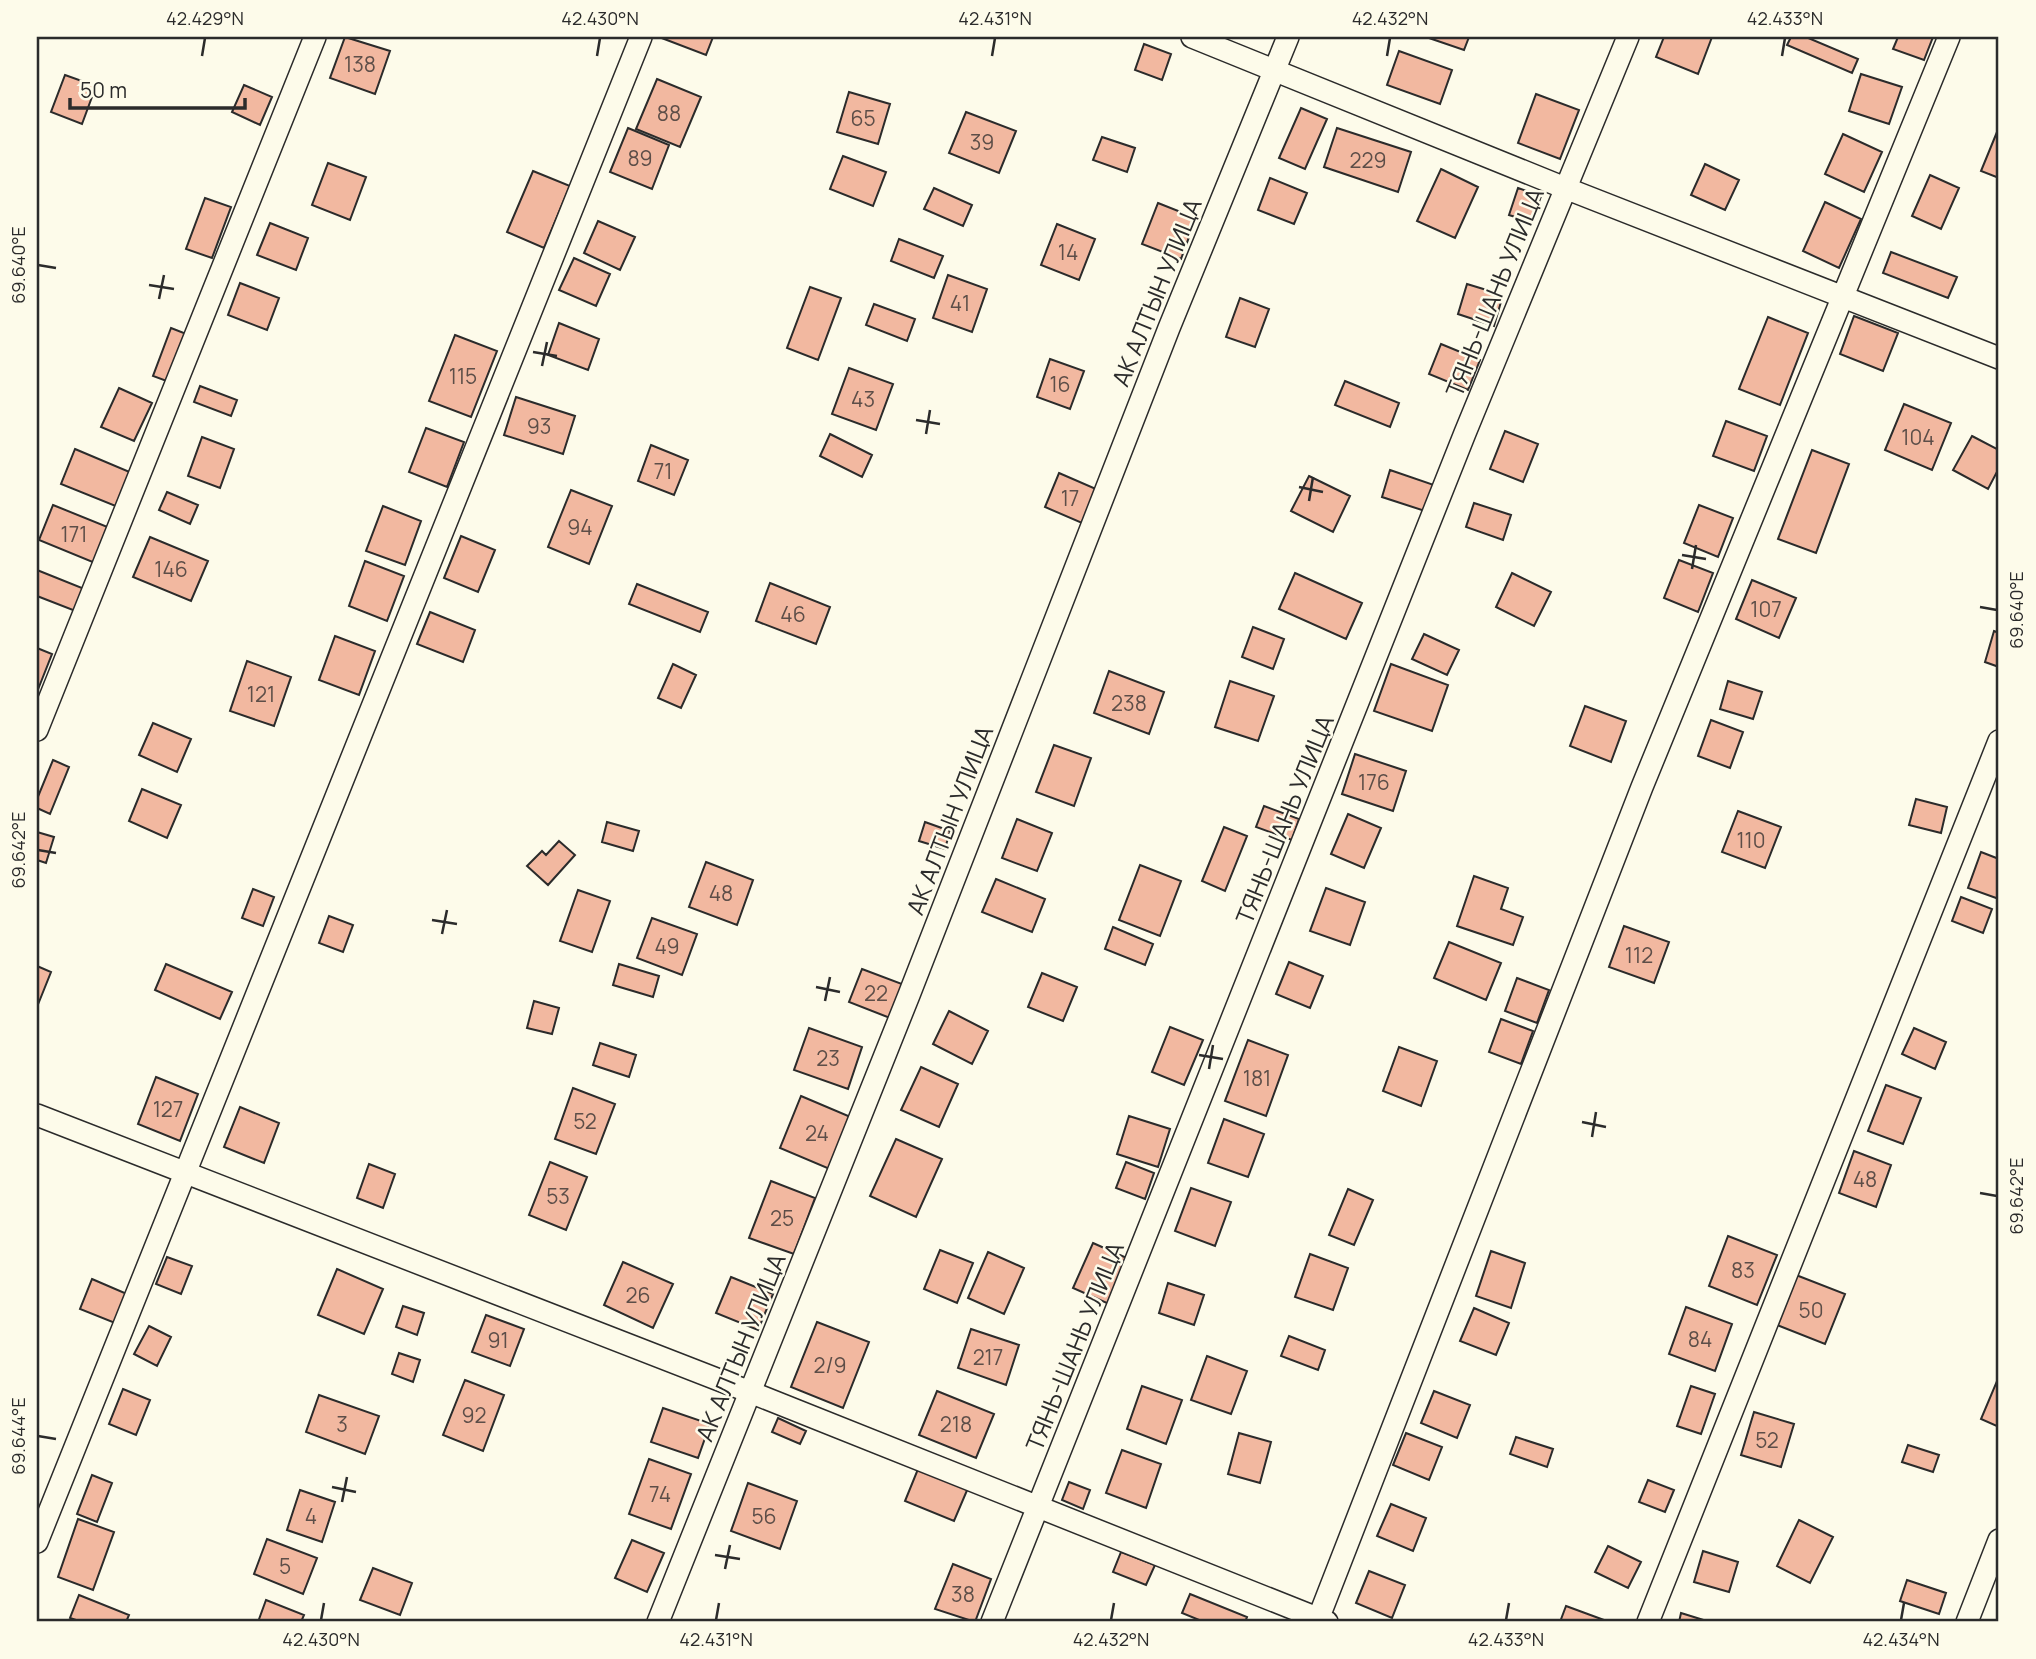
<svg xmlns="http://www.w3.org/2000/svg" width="2036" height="1659" font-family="Manrope,sans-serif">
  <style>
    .building { fill: #f2b8a0; stroke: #2b2b2b; stroke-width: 2 }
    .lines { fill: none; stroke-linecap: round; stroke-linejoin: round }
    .street-casing { stroke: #2b2b2b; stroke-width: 24 }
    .street { stroke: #fdfbea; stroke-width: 21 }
    .ticks { fill: none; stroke: #2b2b2b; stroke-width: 2.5 }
    .labels { text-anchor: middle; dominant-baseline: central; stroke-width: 5; stroke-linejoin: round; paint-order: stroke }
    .number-label { font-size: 21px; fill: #5d4e48 }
    .street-label { font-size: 24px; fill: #2b2b2b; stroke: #fdfbea }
    .neatline { fill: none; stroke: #2b2b2b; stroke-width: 2.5 }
    .ticks-label { font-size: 18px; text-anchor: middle; fill: #2b2b2b }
  </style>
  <rect width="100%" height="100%" fill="#fdfbea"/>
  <path class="building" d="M345 37 390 51 375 94 330 78Z
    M659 37H713L706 55Z
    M1426 37H1469L1464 50Z
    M1664 37H1712L1698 74 1656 57Z
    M1791 37H1806L1858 59 1852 73 1787 45Z
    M1898 37H1933L1924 60 1893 49Z
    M1144 44 1171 54 1162 80 1135 70Z
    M1399 51 1452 70 1440 104 1387 85Z
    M1861 74 1902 87 1889 124 1849 111Z
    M65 75 96 86 82 124 51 112Z
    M657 79 701 97 680 147 636 129Z
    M244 85 272 97 260 125 232 112Z
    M849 92 890 104 878 144 837 132Z
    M1536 94 1579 110 1560 159 1518 143Z
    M1301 108 1327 119 1305 169 1279 158Z
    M966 112 1016 131 999 173 949 153Z
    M628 128 669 145 652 189 610 172Z
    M1337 128 1411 152 1398 192 1324 167Z
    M1997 132 1999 133V178L1981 171Z
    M1843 134 1882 152 1864 192 1825 174Z
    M1102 137 1135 148 1127 172 1093 160Z
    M843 156 886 172 873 206 830 189Z
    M328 163 366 177 350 220 312 205Z
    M1705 164 1739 180 1725 210 1691 195Z
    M1441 169 1478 187 1455 238 1417 221Z
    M533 171 570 186 544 248 507 232Z
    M1930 175 1959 188 1941 229 1912 216Z
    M1270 178 1307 193 1294 224 1258 210Z
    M934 188 972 205 963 226 924 209Z
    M1518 188 1541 196 1532 222 1509 215Z
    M205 198 231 207 212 258 186 249Z
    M1825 202 1861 219 1839 268 1803 251Z
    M1158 203 1196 218 1181 259 1142 244Z
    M598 221 635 237 620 270 584 253Z
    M270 223 308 238 296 270 257 255Z
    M1057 224 1095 239 1079 280 1041 265Z
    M899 239 943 256 934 278 891 261Z
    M1891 252 1957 277 1948 298 1883 273Z
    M574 258 610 274 596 306 559 290Z
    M948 275 987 289 972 332 933 318Z
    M240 283 279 298 267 330 228 315Z
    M1467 284 1503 295 1494 326 1458 314Z
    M810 287 841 298 818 360 787 348Z
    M1240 298 1269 309 1255 347 1226 337Z
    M874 304 915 319 907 341 866 325Z
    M1854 316 1898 333 1883 371 1840 354Z
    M1768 317 1808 333 1780 405 1739 389Z
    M559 323 599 339 588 370 548 355Z
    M171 328 189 335 172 383 153 376Z
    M455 335 497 351 471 417 429 401Z
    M1441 344 1480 360 1468 390 1429 374Z
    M1050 359 1084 371 1070 409 1037 397Z
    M849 368 893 384 876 430 832 414Z
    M1345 381 1399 403 1390 427 1335 405Z
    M200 386 237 400 231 416 194 402Z
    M119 388 152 403 134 441 101 427Z
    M516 397 575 416 563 454 504 435Z
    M1904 404 1951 423 1932 470 1885 450Z
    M1726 421 1767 436 1754 471 1713 456Z
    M426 428 464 442 447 487 409 472Z
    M1505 431 1538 444 1523 482 1490 469Z
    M830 434 872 455 862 477 820 456Z
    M1972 436 1999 450V468L1988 489 1953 470Z
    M202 437 234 449 220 488 188 476Z
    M651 445 688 460 674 495 638 481Z
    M75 449 132 473 118 507 61 484Z
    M1812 450 1849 464 1816 553 1778 539Z
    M1390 470 1434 485 1425 511 1382 497Z
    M1059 473 1096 489 1082 523 1045 507Z
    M1309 476 1350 496 1333 532 1291 511Z
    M571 490 612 506 589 564 548 547Z
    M167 492 198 505 190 524 159 510Z
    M1474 503 1511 515 1503 540 1466 527Z
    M53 505 110 528 95 563 39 540Z
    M1699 505 1733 518 1718 557 1684 543Z
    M383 506 421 521 405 565 366 551Z
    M461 536 495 550 478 592 444 578Z
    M150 537 208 561 191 601 133 577Z
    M1679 560 1713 573 1698 612 1664 598Z
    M365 561 404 576 387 621 349 606Z
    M37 570 87 590 78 612 37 596Z
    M1295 573 1362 603 1346 639 1279 609Z
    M1512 573 1551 592 1534 626 1496 607Z
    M1752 580 1796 598 1779 638 1736 619Z
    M770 583 830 607 816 644 756 621Z
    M637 584 708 612 700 632 629 604Z
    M430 612 475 630 463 662 417 644Z
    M1253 627 1284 639 1273 669 1242 657Z
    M1994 631 1999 633V667L1985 662Z
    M1424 634 1459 650 1447 675 1412 659Z
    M335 636 375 651 359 695 319 680Z
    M37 648 52 654 37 692Z
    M247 661 291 677 274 726 230 711Z
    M673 664 696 675 681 708 658 698Z
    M1391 664 1448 685 1432 731 1374 711Z
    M1109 671 1164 692 1149 734 1094 713Z
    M1230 681 1274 696 1258 741 1215 727Z
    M1728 681 1762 692 1753 719 1720 709Z
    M1585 706 1626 721 1611 762 1570 746Z
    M1711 720 1743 732 1730 768 1698 756Z
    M153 723 191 739 177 772 139 755Z
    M1054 745 1091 758 1074 806 1036 792Z
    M1355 754 1406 771 1393 811 1342 794Z
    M53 760 69 767 50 814 37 808V799Z
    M142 789 181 805 167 838 129 821Z
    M1916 799 1947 807 1941 833 1909 825Z
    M1264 806 1299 819 1292 840 1256 827Z
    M1738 811 1781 827 1765 868 1722 852Z
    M1348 814 1381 828 1364 868 1331 854Z
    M1017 819 1052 833 1037 871 1002 858Z
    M607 822 639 831 633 851 602 842Z
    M925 822 950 831 945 849 919 841Z
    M1224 827 1247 836 1225 891 1202 881Z
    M37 832 54 837 46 863 37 860Z
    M559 841 575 855 548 885 527 866 542 851 546 855Z
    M1981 852 1999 859V899L1968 888Z
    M706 862 753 880 737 925 689 907Z
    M1140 865 1181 881 1160 936 1119 920Z
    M1474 876 1508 888 1501 909 1523 917 1513 945 1457 926Z
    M996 879 1045 899 1032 932 982 912Z
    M1326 888 1365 902 1350 945 1310 931Z
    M253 889 274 897 263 926 242 918Z
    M578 890 610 901 592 952 560 941Z
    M1961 897 1992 909 1983 933 1952 921Z
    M329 916 353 925 343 952 319 943Z
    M652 918 697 934 682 975 637 958Z
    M1624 926 1669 942 1654 983 1609 967Z
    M1113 927 1153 944 1145 965 1105 949Z
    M1449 942 1501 963 1486 1000 1434 978Z
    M1289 962 1323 976 1310 1008 1276 994Z
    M166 964 232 992 220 1019 155 990Z
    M619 964 659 976 653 997 613 985Z
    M37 966 51 972 37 1007Z
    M862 969 902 984 890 1018 849 1002Z
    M1042 973 1077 987 1063 1021 1028 1007Z
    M1517 978 1549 990 1537 1023 1505 1011Z
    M534 1001 559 1008 552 1034 527 1028Z
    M949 1011 988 1031 972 1064 933 1044Z
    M1501 1019 1533 1031 1521 1064 1489 1052Z
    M1170 1027 1203 1040 1184 1085 1152 1072Z
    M809 1028 862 1047 848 1089 794 1070Z
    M1914 1028 1946 1042 1935 1069 1902 1054Z
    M1248 1040 1288 1055 1266 1116 1225 1101Z
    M600 1043 636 1055 629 1077 593 1065Z
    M1399 1047 1437 1061 1421 1106 1383 1091Z
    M921 1067 958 1084 939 1127 901 1110Z
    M156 1077 198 1094 180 1141 138 1124Z
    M1886 1085 1921 1098 1903 1144 1868 1131Z
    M573 1088 615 1104 596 1154 555 1139Z
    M801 1096 853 1118 832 1170 780 1148Z
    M240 1107 279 1123 264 1163 224 1147Z
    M1129 1116 1170 1129 1158 1167 1117 1154Z
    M1224 1119 1264 1134 1248 1177 1208 1163Z
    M896 1139 942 1159 916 1217 870 1196Z
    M1854 1151 1891 1165 1876 1207 1839 1193Z
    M550 1162 587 1177 566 1230 529 1215Z
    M1126 1162 1154 1173 1145 1199 1116 1188Z
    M369 1164 395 1174 383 1208 357 1198Z
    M771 1181 815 1198 794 1254 749 1238Z
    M1191 1188 1231 1202 1215 1246 1175 1231Z
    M1348 1189 1373 1200 1354 1245 1329 1235Z
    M1728 1236 1777 1255 1757 1305 1709 1286Z
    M1093 1243 1129 1259 1109 1304 1073 1288Z
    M940 1250 973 1263 957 1303 924 1289Z
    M1491 1251 1525 1263 1511 1308 1476 1296Z
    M988 1252 1024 1268 1004 1314 968 1298Z
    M1310 1254 1348 1268 1333 1310 1295 1297Z
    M167 1257 192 1266 181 1294 156 1284Z
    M623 1262 673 1284 653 1328 604 1305Z
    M337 1269 383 1289 364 1334 318 1315Z
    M1796 1275 1845 1294 1825 1344 1777 1325Z
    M731 1277 773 1294 758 1330 716 1313Z
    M92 1279 127 1294 115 1323 80 1309Z
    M1168 1283 1204 1295 1194 1325 1159 1313Z
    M403 1306 424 1313 417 1335 396 1327Z
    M1686 1307 1732 1324 1715 1371 1669 1354Z
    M1474 1308 1509 1323 1496 1355 1460 1341Z
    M486 1315 524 1329 510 1366 472 1352Z
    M817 1322 869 1342 843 1408 791 1387Z
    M149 1326 171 1337 157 1366 134 1354Z
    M971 1329 1019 1345 1006 1385 958 1368Z
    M1289 1336 1325 1350 1318 1370 1281 1356Z
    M399 1353 420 1360 413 1382 392 1374Z
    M1207 1356 1247 1371 1231 1414 1191 1400Z
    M465 1380 504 1395 483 1451 443 1435Z
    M1997 1381 1999 1382V1427L1981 1419Z
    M1142 1386 1182 1400 1166 1444 1127 1429Z
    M1691 1386 1715 1394 1701 1434 1677 1426Z
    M123 1389 150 1400 136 1435 109 1424Z
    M937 1391 994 1414 976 1458 919 1435Z
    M1434 1391 1470 1405 1457 1438 1421 1423Z
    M319 1395 379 1416 365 1454 306 1432Z
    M663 1408 710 1424 698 1458 651 1442Z
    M1754 1412 1794 1424 1781 1467 1741 1455Z
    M778 1418 806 1431 800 1444 772 1432Z
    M1239 1433 1271 1442 1260 1483 1228 1474Z
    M1406 1433 1442 1447 1429 1480 1393 1465Z
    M1516 1437 1553 1449 1547 1467 1510 1454Z
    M1908 1445 1939 1455 1933 1472 1902 1462Z
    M1122 1450 1161 1464 1146 1508 1106 1493Z
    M649 1459 691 1474 671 1529 629 1514Z
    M918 1469 968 1488 954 1521 905 1501Z
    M92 1475 112 1483 97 1522 77 1514Z
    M1648 1480 1674 1490 1665 1512 1639 1502Z
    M1069 1482 1090 1490 1083 1509 1062 1500Z
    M748 1483 797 1501 780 1549 731 1531Z
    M300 1490 335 1502 322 1542 287 1530Z
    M1391 1504 1426 1518 1413 1551 1377 1536Z
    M78 1519 114 1532 93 1590 58 1577Z
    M1799 1520 1833 1537 1810 1583 1777 1566Z
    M267 1539 317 1558 303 1594 254 1574Z
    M632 1540 664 1553 647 1592 615 1578Z
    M1608 1546 1641 1562 1628 1588 1595 1572Z
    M1703 1551 1738 1562 1729 1592 1694 1582Z
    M1121 1552 1155 1565 1146 1585 1113 1572Z
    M953 1564 991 1579 975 1622 935 1609Z
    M373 1568 412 1583 400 1615 360 1600Z
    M1369 1571 1405 1585 1392 1618 1356 1603Z
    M1907 1580 1946 1593 1939 1614 1900 1601Z
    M1190 1594 1247 1617 1245 1622H1204L1182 1613Z
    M79 1595 129 1615 126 1622H82L70 1618Z
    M266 1600 304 1615 301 1622H258Z
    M1566 1606 1604 1620V1622H1560Z
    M1681 1613 1710 1622H1679Z"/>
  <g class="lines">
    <defs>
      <path id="street" d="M1192 37 1565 188 1999 358
        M37 730 315 37
        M37 1115 750 1392 1327 1622
        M37 1542 641 37
        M658 1622 909 995 1169 328 1288 37
        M992 1622 1465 433 1628 37
        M1317 1622 1642 787 1949 37
        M1648 1622 1999 741
        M1967 1622 1999 1540"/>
    </defs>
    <use href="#street" class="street-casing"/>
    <use href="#street" class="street"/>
  </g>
  <path class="ticks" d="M202 56 205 38M597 56 600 38M992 56 995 38M1387 56 1390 38M1782 56 1785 38M38 265 56 268M149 285 174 289M159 299 164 275M533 352 557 356M542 366 547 342M916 420 940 424M926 434 930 410M1299 487 1323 492M1309 501 1313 477M1682 555 1706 559M1692 569 1696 545M1980 607 1997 610M38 850 56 853M432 920 457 924M442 934 447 910M816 987 840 992M825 1001 830 977M1199 1055 1223 1059M1209 1069 1213 1045M1582 1122 1606 1127M1592 1137 1596 1112M1980 1193 1997 1196M38 1436 56 1439M332 1487 356 1492M342 1502 347 1477M715 1555 740 1559M725 1569 730 1545M321 1620 324 1603M716 1620 719 1603M1111 1620 1114 1603M1506 1620 1509 1603M1901 1620 1904 1603"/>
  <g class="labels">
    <g class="number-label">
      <text x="360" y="64">138</text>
      <text x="669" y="113">88</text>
      <text x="863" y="118">65</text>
      <text x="982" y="142">39</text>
      <text x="640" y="158">89</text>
      <text x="1368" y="160">229</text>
      <text x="1068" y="252">14</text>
      <text x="960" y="303">41</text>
      <text x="463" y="376">115</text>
      <text x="1060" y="384">16</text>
      <text x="863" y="399">43</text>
      <text x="539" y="426">93</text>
      <text x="1918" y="437">104</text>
      <text x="663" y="471">71</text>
      <text x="1070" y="498">17</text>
      <text x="580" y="527">94</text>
      <text x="74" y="534">171</text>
      <text x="171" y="569">146</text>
      <text x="1766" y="609">107</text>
      <text x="793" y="614">46</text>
      <text x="261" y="694">121</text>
      <text x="1129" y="703">238</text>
      <text x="1374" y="782">176</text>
      <text x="1751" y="840">110</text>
      <text x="721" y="893">48</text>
      <text x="667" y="946">49</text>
      <text x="1639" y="955">112</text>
      <text x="876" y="993">22</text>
      <text x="828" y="1058">23</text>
      <text x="1257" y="1078">181</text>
      <text x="168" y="1109">127</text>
      <text x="585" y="1121">52</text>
      <text x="817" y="1133">24</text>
      <text x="1865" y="1179">48</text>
      <text x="558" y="1196">53</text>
      <text x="782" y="1218">25</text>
      <text x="1743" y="1270">83</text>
      <text x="638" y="1295">26</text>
      <text x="1811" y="1310">50</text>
      <text x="1700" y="1339">84</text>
      <text x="498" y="1340">91</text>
      <text x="988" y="1357">217</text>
      <text x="830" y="1365">2/9</text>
      <text x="474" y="1415">92</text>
      <text x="342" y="1424">3</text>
      <text x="956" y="1424">218</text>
      <text x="1767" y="1440">52</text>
      <text x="660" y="1494">74</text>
      <text x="311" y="1516">4</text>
      <text x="764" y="1516">56</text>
      <text x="285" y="1566">5</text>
      <text x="963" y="1594">38</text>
    </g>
    <g class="street-label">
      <text transform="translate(1156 292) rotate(-68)">АК АЛТЫН УЛИЦА</text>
      <text transform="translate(1494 292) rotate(-68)">ТЯНЬ-ШАНЬ УЛИЦА</text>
      <text transform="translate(1284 819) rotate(-68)">ТЯНЬ-ШАНЬ УЛИЦА</text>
      <text transform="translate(949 820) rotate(-69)">АК АЛТЫН УЛИЦА</text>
      <text transform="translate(1074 1346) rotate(-68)">ТЯНЬ-ШАНЬ УЛИЦА</text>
      <text transform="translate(740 1347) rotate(-68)">АК АЛТЫН УЛИЦА</text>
    </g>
  </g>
  <rect width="2036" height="1659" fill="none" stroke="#fdfbea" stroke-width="77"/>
  <path d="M70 98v10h175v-10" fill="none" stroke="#2b2b2b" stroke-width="3.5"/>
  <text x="80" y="98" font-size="21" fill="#2b2b2b" stroke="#fdfbea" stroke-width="5" paint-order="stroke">50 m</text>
  <rect x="38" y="38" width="1959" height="1582" class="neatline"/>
  <g class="ticks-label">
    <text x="205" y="25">42.429°N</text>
    <text x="600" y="25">42.430°N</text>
    <text x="995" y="25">42.431°N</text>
    <text x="1390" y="25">42.432°N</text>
    <text x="1785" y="25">42.433°N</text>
    <text transform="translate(19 265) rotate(-90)" y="6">69.640°E</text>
    <text transform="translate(2017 610) rotate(-90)" y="6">69.640°E</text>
    <text transform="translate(19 850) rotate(-90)" y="6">69.642°E</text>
    <text transform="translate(2017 1196) rotate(-90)" y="6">69.642°E</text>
    <text transform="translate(19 1436) rotate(-90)" y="6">69.644°E</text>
    <text x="321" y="1646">42.430°N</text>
    <text x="716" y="1646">42.431°N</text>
    <text x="1111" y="1646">42.432°N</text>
    <text x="1506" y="1646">42.433°N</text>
    <text x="1901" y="1646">42.434°N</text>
  </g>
</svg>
